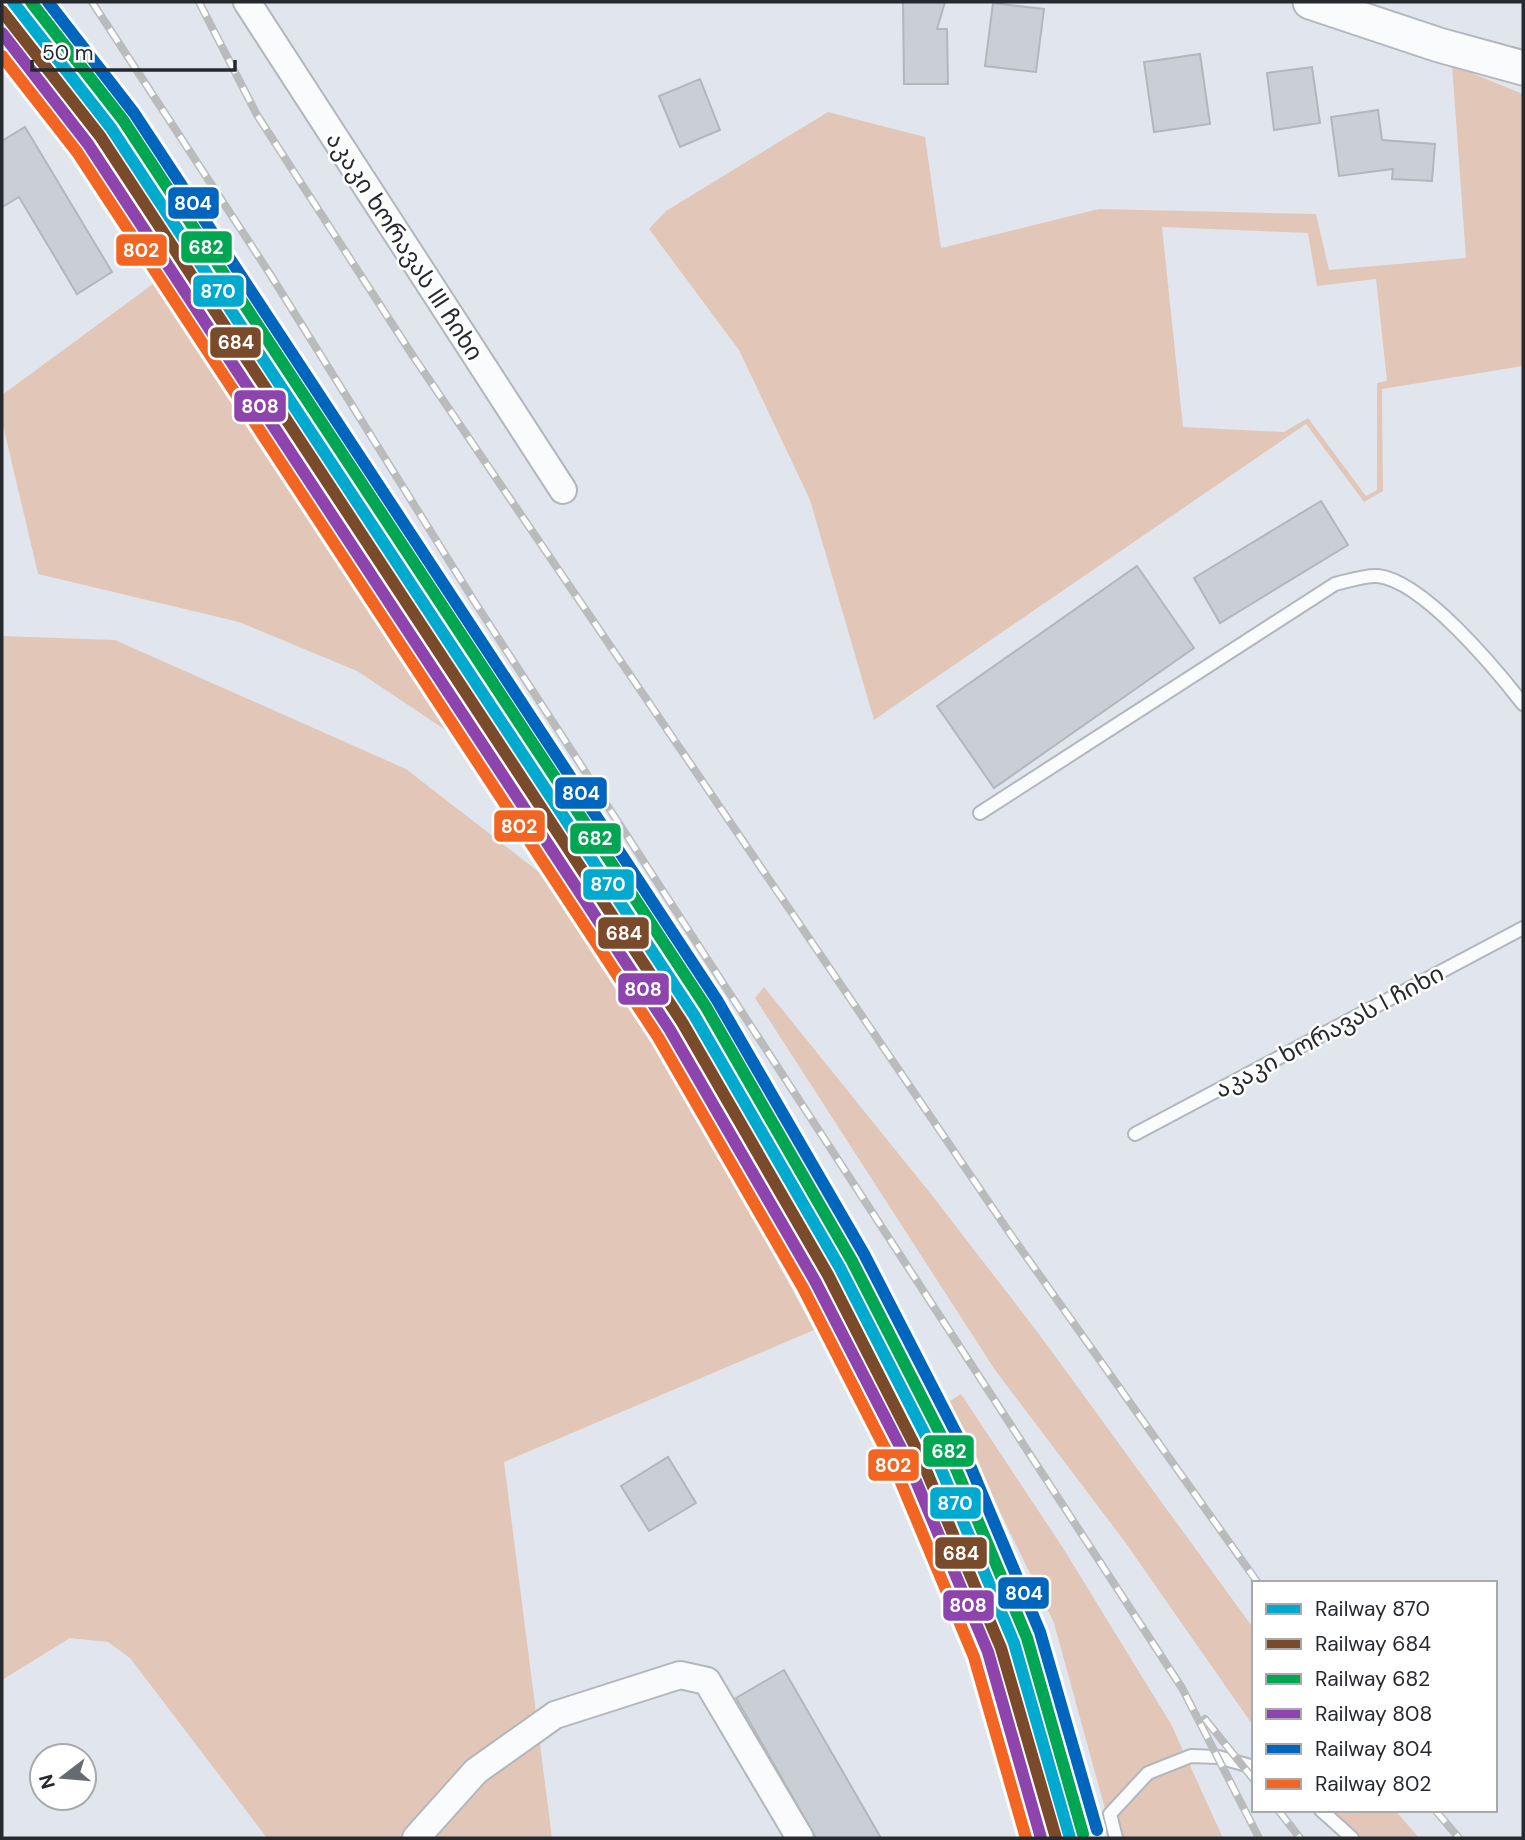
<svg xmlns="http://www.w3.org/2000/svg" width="1525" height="1840" font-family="'DM Sans','Noto Sans Georgian',sans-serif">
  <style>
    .green { fill: #e2c7b9; fill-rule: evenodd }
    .building { fill: #caced5; stroke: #b3b7bc; stroke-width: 2 }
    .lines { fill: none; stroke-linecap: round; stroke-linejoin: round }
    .service-casing { stroke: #b3b7bd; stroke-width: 16 }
    .minor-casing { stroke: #b3b7bd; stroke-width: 30 }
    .tertiary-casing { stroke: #b3b7bd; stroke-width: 37 }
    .path { stroke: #c3c5c8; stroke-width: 4.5; stroke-dasharray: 7 3.5; stroke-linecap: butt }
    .service { stroke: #fafbfc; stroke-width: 12 }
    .minor { stroke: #fafbfc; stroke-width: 26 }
    .tertiary { stroke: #fafbfc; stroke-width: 33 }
    .rail-casing { stroke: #b9bbbd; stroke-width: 8 }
    .rail { stroke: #fff; stroke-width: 5; stroke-dasharray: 16; stroke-linecap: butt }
    .rail-1-casing { stroke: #fff; stroke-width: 18 }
    .rail-2-casing { stroke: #fff; stroke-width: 18 }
    .rail-3-casing { stroke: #fff; stroke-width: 18 }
    .rail-4-casing { stroke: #fff; stroke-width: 18 }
    .rail-5-casing { stroke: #fff; stroke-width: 18 }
    .rail-6-casing { stroke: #fff; stroke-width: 18 }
    .rail-1 { stroke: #00a9ce; stroke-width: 12 }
    .rail-2 { stroke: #7a4b2a; stroke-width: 12 }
    .rail-3 { stroke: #00a651; stroke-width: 12 }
    .rail-4 { stroke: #8e44ad; stroke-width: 12 }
    .rail-5 { stroke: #0065bd; stroke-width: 12 }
    .rail-6 { stroke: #f26522; stroke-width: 12 }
    .labels { text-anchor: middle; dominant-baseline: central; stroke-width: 5; stroke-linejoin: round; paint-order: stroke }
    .street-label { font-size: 24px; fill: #26292e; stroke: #fff }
    .line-badge { stroke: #fff; stroke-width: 2.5 }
    .badge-label { font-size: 19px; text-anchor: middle; font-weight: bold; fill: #fff }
  </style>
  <rect width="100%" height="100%" fill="#e1e6ee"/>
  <path class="green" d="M1452 65 1523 94V366L1382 389 1383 491 1364 502 1306 424 874 720 810 500 739 350 649 229 666 211 828 112 925 137 941 248 1099 209 1316 214 1329 270 1466 258ZM1162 227 1308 233 1317 286 1376 279 1387 381 1377 383V490L1366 496 1308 418 1284 432 1183 427Z
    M172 270 466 722 450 733 357 671 239 622 38 574 2 421V395Z
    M2 636 115 640 406 769 539 872 649 1034 728 1170 814 1330 504 1462 552 1838H267L130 1658 108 1642 70 1638 2 1680Z
    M764 987 931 1194 1039 1334 1254 1629V1727L1125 1542 995 1370 755 998Z
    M961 1394 1063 1548 1171 1724 1223 1838H1113L1054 1623 947 1403Z
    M1318 1810H1395L1419 1838H1340Z"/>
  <path class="building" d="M903 2H945L937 29H947L948 84H904Z
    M993 3 1044 9 1036 72 985 66Z
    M1200 54 1210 124 1154 132 1144 62Z
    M1312 67 1320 123 1274 130 1267 73Z
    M700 79 720 130 680 147 659 96Z
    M1378 110 1382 140 1435 144 1432 181 1392 179 1393 169 1339 176 1331 117Z
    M25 127 112 272 77 294 19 197 2 207V141Z
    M1321 501 1348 545 1220 623 1194 578Z
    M1137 566 1194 648 994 788 937 706Z
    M668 1457 696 1503 649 1531 621 1486Z
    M784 1670 881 1838H816L736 1698Z"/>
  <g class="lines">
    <defs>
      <path id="service" d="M980 813 1335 584C1348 581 1365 575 1378 576 1423 581 1495 668 1523 704
        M1135 1134 1523 928
        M1321 1810 1352 1838
        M1116 1838 1110 1814 1148 1773 1191 1756 1218 1757 1254 1767"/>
      <path id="minor" d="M247 2 563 490
        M416 1838 476 1771 555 1715 680 1675 707 1681 800 1838"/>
      <path id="tertiary" d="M1310 2 1439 45 1523 68"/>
    </defs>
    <use href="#service" class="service-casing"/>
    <use href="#minor" class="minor-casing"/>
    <use href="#tertiary" class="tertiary-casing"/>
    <path class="path" d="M1082 1838 1093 1828"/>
    <use href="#service" class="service"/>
    <use href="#minor" class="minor"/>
    <use href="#tertiary" class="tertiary"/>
    <defs>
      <path id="rail" d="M92 2 270 274 476 604 1182 1688 1259 1838
        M199 2 257 115 413 356 1011 1235 1258 1583
        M1205 1719 1254 1780
        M1278 1810 1300 1838
        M1435 1810 1459 1838"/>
    </defs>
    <use href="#rail" class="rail-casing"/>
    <use href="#rail" class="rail"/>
    <defs>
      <path id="rail-1" d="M13 2 111 128 694 1015 840 1268 933 1450 1014 1643 1070 1838"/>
      <path id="rail-2" d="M2 11 100 136 682 1022 828 1275 920 1456 1001 1648 1056 1838"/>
      <path id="rail-3" d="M31 2 123 120 706 1007 852 1261 946 1445 1027 1638 1083 1834"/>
      <path id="rail-4" d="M2 33 88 144 670 1030 815 1281 908 1462 988 1652 1041 1838"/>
      <path id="rail-5" d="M48 2 134 113 717 1000 864 1254 959 1439 1040 1632 1097 1830"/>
      <path id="rail-6" d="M2 56 77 152 658 1037 803 1288 895 1468 974 1657 1026 1838"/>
    </defs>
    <use href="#rail-1" class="rail-1-casing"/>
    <use href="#rail-2" class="rail-2-casing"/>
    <use href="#rail-3" class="rail-3-casing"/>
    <use href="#rail-4" class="rail-4-casing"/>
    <use href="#rail-5" class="rail-5-casing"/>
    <use href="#rail-6" class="rail-6-casing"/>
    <use href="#rail-1" class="rail-1"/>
    <use href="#rail-2" class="rail-2"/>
    <use href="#rail-3" class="rail-3"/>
    <use href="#rail-4" class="rail-4"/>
    <use href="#rail-5" class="rail-5"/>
    <use href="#rail-6" class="rail-6"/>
  </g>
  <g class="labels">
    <g class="street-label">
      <text transform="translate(405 246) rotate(57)">აკაკი ხორავას III ჩიხი</text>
      <text transform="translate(1329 1031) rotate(-28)">აკაკი ხორავას I ჩიხი</text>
    </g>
  </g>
  <g class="line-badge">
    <rect x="167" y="186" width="53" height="34" rx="7" fill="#0065bd"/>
    <rect x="180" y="230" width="53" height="34" rx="7" fill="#00a651"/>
    <rect x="115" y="233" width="53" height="34" rx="7" fill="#f26522"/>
    <rect x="192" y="274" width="53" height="34" rx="7" fill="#00a9ce"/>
    <rect x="209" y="326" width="53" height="33" rx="7" fill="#7a4b2a"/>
    <rect x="233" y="389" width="54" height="34" rx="7" fill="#8e44ad"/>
    <rect x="554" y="776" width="54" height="34" rx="7" fill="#0065bd"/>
    <rect x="493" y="809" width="53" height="34" rx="7" fill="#f26522"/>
    <rect x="569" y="822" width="53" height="33" rx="7" fill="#00a651"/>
    <rect x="582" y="868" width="53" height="33" rx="7" fill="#00a9ce"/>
    <rect x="597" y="916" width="53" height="34" rx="7" fill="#7a4b2a"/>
    <rect x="617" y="972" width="53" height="34" rx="7" fill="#8e44ad"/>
    <rect x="922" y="1434" width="53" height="34" rx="7" fill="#00a651"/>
    <rect x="867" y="1448" width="53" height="34" rx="7" fill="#f26522"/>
    <rect x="929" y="1486" width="53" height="34" rx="7" fill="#00a9ce"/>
    <rect x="934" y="1536" width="54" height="34" rx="7" fill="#7a4b2a"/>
    <rect x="997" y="1576" width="53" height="34" rx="7" fill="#0065bd"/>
    <rect x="942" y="1589" width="53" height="33" rx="7" fill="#8e44ad"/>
  </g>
  <g class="badge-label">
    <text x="193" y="210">804</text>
    <text x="206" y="254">682</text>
    <text x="141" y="257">802</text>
    <text x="218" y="298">870</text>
    <text x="236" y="349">684</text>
    <text x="260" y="413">808</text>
    <text x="581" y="800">804</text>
    <text x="519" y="833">802</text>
    <text x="595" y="845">682</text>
    <text x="608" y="891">870</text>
    <text x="624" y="940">684</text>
    <text x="643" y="996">808</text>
    <text x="949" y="1458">682</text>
    <text x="893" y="1472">802</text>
    <text x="955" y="1510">870</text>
    <text x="961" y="1560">684</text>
    <text x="1024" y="1600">804</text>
    <text x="968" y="1612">808</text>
  </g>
  <rect width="1525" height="1840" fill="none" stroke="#26292e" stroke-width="7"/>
  <rect x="1252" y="1581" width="245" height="231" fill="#ffffff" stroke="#a8a9ab" stroke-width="2"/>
  <rect x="1266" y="1604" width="35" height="10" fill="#00a9ce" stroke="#a8a9ab" stroke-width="2"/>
  <text x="1315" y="1616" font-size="21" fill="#26292e">Railway 870</text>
  <rect x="1266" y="1639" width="35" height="10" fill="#7a4b2a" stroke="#a8a9ab" stroke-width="2"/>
  <text x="1315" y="1651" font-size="21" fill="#26292e">Railway 684</text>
  <rect x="1266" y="1674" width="35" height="10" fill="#00a651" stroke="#a8a9ab" stroke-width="2"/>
  <text x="1315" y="1686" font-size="21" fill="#26292e">Railway 682</text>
  <rect x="1266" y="1709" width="35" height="10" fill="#8e44ad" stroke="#a8a9ab" stroke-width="2"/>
  <text x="1315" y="1721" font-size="21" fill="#26292e">Railway 808</text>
  <rect x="1266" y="1744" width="35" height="10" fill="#0065bd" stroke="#a8a9ab" stroke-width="2"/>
  <text x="1315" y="1756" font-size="21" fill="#26292e">Railway 804</text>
  <rect x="1266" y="1779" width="35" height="10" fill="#f26522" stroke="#a8a9ab" stroke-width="2"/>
  <text x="1315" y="1791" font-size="21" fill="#26292e">Railway 802</text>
  <g transform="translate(63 1777) rotate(254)"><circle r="33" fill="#ffffff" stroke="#a8a9ab" stroke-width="2"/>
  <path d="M0-5L12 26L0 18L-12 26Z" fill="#676b71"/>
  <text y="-10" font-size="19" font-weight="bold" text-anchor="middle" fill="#26292e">N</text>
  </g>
  <path d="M32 60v10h203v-10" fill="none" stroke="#26292e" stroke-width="3.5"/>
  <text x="42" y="60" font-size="21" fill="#26292e" stroke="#ffffff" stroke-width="5" paint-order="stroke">50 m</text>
</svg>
